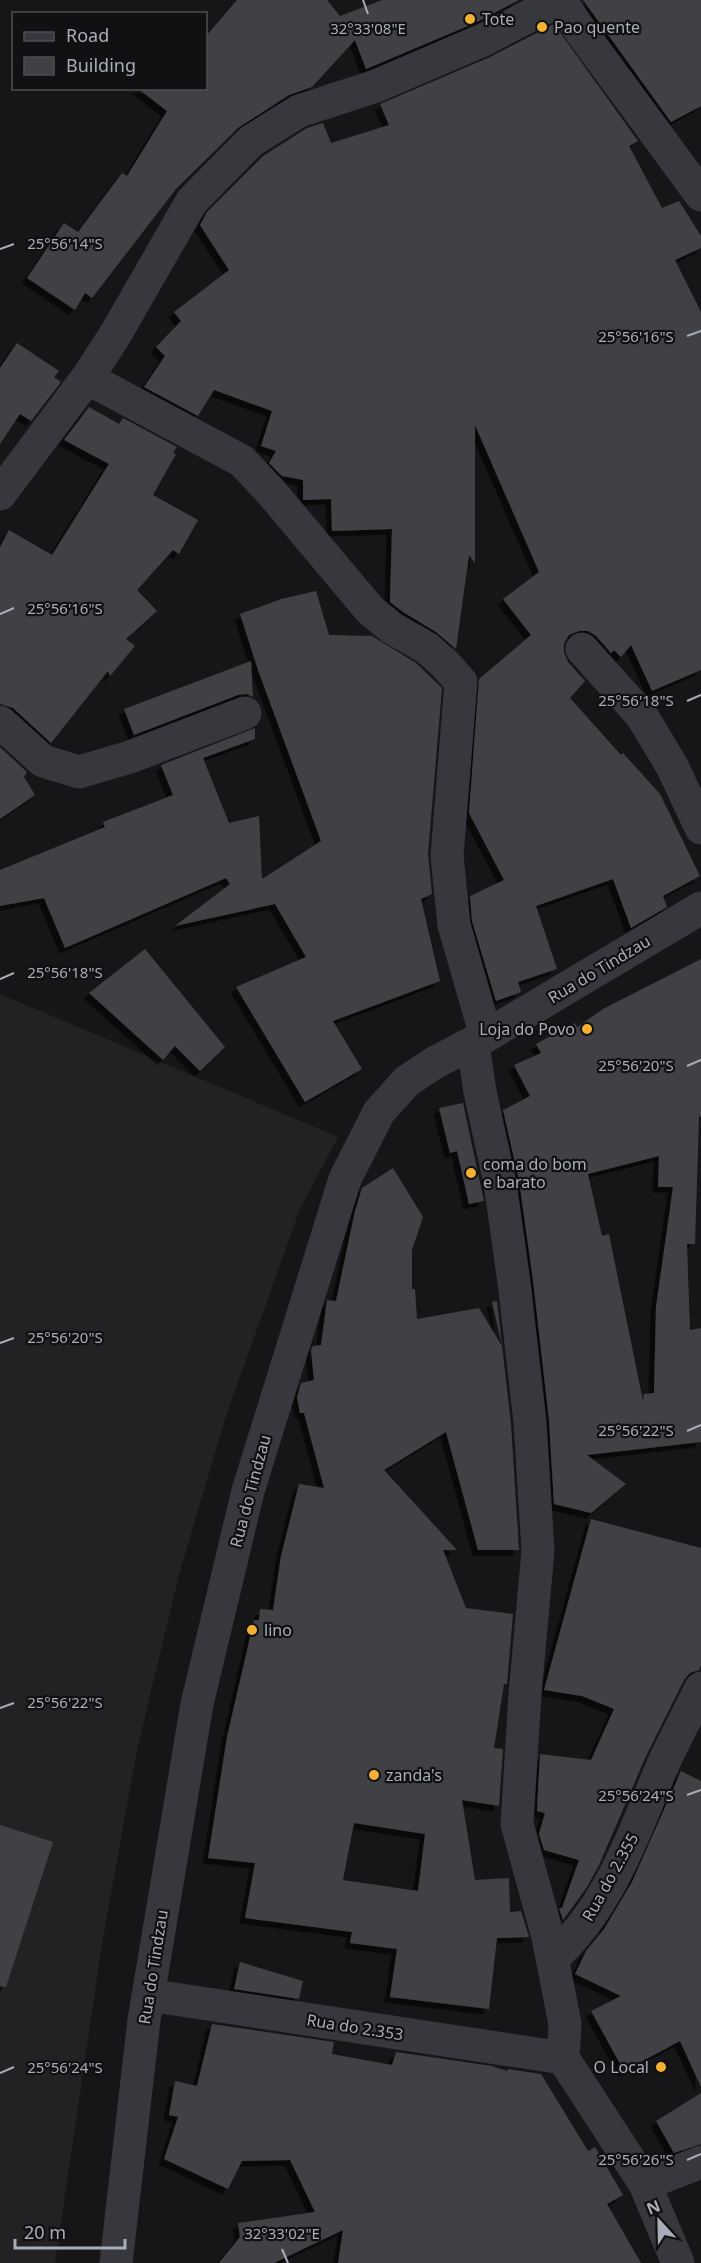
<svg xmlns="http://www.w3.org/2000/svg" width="701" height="2263" font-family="'Noto Sans',sans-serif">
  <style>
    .built { fill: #222225 }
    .building { fill: #404145; fill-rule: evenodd; filter: url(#shadow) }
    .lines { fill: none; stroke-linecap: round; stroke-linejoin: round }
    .minor { stroke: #37383d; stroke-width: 33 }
    .ticks { fill: none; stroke: #a8adb8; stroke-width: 2 }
    .poi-dot { fill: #f2b134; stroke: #111113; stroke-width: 2 }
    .labels { text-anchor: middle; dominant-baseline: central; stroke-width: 4.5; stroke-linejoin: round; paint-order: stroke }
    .poi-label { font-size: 16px; fill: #a8adb8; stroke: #111113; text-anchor: start }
    .street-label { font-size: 16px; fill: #a8adb8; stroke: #111113 }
    .ticks-label { font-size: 15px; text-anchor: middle; fill: #a8adb8; stroke: #111113; stroke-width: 4.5; stroke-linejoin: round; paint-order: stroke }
  </style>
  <defs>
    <filter id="shadow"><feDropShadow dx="-5.5" dy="5.5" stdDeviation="0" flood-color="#0009"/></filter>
  </defs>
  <rect width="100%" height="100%" fill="#161618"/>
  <path class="built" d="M0 994 338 1137 300 1209 226 1416 179 1575 137 1750 102 1944 55 2263H0Z"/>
  <path class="building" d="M237 0H327L340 16 382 0H519L475 23 366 69 355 40 312 87 289 95 238 128 176 189 92 298 85 293 75 310 27 278 64 223 78 232 122 173 127 176 167 111 137 88H206V36Z
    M583 0H701V106L671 122Z
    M554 24 638 141 629 146 662 208 679 201 701 236V248L675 260 701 312V670L652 691 631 645 621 657 614 650 611 653 596 636 588 631H579L569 635 564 643V652L568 662 585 681 570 698 621 755 623 753 660 794 700 876 663 896 667 907 631 928 613 879 536 906 557 969 518 982 521 992 496 1001 472 921 470 896 504 880 469 813 479 679 531 635 503 599 539 572 475 425V563L469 555 456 649 436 632 403 612 390 602 392 529 332 531 331 499 303 500V480L282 476 269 463 276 451 261 446 272 411 214 390 198 416 144 387 165 356 156 347 181 321 174 312 229 270 200 225 207 212 263 156 307 128 323 123 331 143 389 125 380 104 490 57Z
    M17 343 59 371 54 377 61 382 31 421 20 414 0 444V368Z
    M89 407 119 424 123 418 177 447 173 453 176 454 153 495 198 520 179 554 173 550 137 590 157 611 126 639 135 646 110 676 108 671 51 743 13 708 0 704V547L9 530 52 555 109 464 64 440Z
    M316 591 329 635 372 636 416 663 442 688 428 854 432 894 421 899 440 981 333 1021 362 1069 305 1102 236 987 306 957 275 904 175 926 230 884 226 878 65 948 44 898 0 906V870L105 827 103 822 173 795 161 765 255 728V739L203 758 229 823 259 816 262 879 321 841 258 670 240 614 281 599Z
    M251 661 253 697 247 694 238 695 134 735 124 709Z
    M0 747 27 772 24 777 35 795 0 819Z
    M145 949 225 1047 200 1071 175 1046 163 1060 89 993Z
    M701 959V1117L699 1116 695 1244H687L690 1330 701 1328V1442L587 1455 626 1484 591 1513 554 1504 549 1420 533 1280 519 1180 503 1110 530 1096 514 1065 541 1053 536 1044 575 1023 577 1027 603 1009ZM659 1156 658 1187H673L656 1307 654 1393 644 1394 643 1401 609 1234 602 1236 588 1174Z
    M463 1103 484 1201 469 1204 457 1151 450 1153 439 1108Z
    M393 1168 423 1217 412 1250V1289H415L417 1319 479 1308 502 1346 492 1302 497 1301 511 1424 519 1550H478L446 1432 384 1470 457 1550H443L466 1608 513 1614 507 1684H504L494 1748 503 1749 499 1806 462 1800 475 1880 509 1878 510 1912 521 1911 529 1937 497 1938 489 2009 390 1997 397 1949 350 1943 352 1932 245 1918 255 1863 208 1858 227 1737 254 1620H259L260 1609 273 1610 281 1556 299 1484 324 1488 304 1413H300L297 1397 301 1383 314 1380 311 1350 313 1346 321 1345 327 1300 336 1301 355 1211 362 1188ZM354 1823 425 1834 418 1891 343 1880Z
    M591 1519 701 1548V1665L699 1670 690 1673 684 1680 646 1756 599 1865 587 1887 563 1920 559 1908H562L579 1860 544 1850 539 1834 545 1813 537 1811 540 1754 591 1760 614 1709 582 1696 544 1690Z
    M681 1771 701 1781V2087L680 2041 624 2071 591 2011 621 1996 575 1974 586 1951 604 1929 632 1882Z
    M0 1825 53 1842 6 1987 0 1986Z
    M240 1962 303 1981 299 1999 234 1989Z
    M212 2024 334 2042 332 2054 392 2065 396 2052 492 2066 507 2071 508 2069 541 2074 588 2151 595 2147 623 2195 607 2204 641 2263H338L343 2230 274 2263H219L240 2237 238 2223 315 2212 290 2160 242 2161 228 2189 164 2159 178 2117 169 2115 175 2081 197 2086Z
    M701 2093V2144L674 2153 656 2121Z"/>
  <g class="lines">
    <path class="minor" d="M87 378 242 461 272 493 370 610 392 628 427 648 445 664 461 682 447 856 454 925 486 1036
      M0 494 87 378 115 335 192 201 251 141 299 111 376 86 483 40 560 0 582 33 701 195
      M582 649 642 716 672 766 701 828
      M0 722 43 761 79 772 130 757 245 713
      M473 1044 480 1092 500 1183 514 1282 530 1422 538 1551 525 1694 517 1824 548 1937 565 2024 563 2058 645 2184 678 2263
      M552 1959C607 1909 631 1842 659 1774 671 1745 687 1717 701 1688
      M148 1995 563 2058
      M645 2184 701 2162
      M116 2263 144 2020 197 1704 248 1491 345 1179 379 1112 407 1081 434 1063 486 1036 701 908"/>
  </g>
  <path class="ticks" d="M363 0 368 14M0 249 14 244M687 336 701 331M0 614 14 608M687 701 701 695M0 979 14 973M687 1066 701 1060M0 1343 14 1338M687 1431 701 1425M0 1708 14 1703M687 1795 701 1790M0 2073 14 2067M687 2160 701 2154M282 2249 288 2263"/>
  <g class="poi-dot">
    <circle cx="470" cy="19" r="6"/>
    <circle cx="542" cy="27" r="6"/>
    <circle cx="587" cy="1029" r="6"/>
    <circle cx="471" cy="1173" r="6"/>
    <circle cx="252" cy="1630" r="6"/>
    <circle cx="374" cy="1775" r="6"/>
    <circle cx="661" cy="2067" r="6"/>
  </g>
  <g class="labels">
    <g class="poi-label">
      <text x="482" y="19">Tote</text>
      <text x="554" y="27">Pao quente</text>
      <text x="575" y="1029" text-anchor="end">Loja do Povo</text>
      <text x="483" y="1164">coma do bom<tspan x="483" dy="18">e barato</tspan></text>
      <text x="264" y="1630">lino</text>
      <text x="386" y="1775">zanda's</text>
      <text x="649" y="2067" text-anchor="end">O Local</text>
    </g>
    <g class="street-label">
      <text transform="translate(599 969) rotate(-31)">Rua do Tindzau</text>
      <text transform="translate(250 1491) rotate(-75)">Rua do Tindzau</text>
      <text transform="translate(610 1877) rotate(-61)">Rua do 2.355</text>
      <text transform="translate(153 1967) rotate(-81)">Rua do Tindzau</text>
      <text transform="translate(355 2027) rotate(9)">Rua do 2.353</text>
    </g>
  </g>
  <g class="ticks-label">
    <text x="368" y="34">32°33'08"E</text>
    <text x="65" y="249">25°56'14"S</text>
    <text x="636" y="342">25°56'16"S</text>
    <text x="65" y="614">25°56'16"S</text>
    <text x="636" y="706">25°56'18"S</text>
    <text x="65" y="978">25°56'18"S</text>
    <text x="636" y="1071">25°56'20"S</text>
    <text x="65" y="1343">25°56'20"S</text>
    <text x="636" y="1436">25°56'22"S</text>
    <text x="65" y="1708">25°56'22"S</text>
    <text x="636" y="1801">25°56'24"S</text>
    <text x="65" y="2073">25°56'24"S</text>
    <text x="636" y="2165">25°56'26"S</text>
    <text x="282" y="2239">32°33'02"E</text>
  </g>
  <rect x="12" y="12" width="195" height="78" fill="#111113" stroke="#4d4f55" stroke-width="1.5"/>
  <rect x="24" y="32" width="30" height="9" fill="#37383d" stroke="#4d4f55" stroke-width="1.5"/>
  <text x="66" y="42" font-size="18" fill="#a8adb8">Road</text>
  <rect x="24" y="57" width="30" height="18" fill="#404145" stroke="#4d4f55" stroke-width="1.5"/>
  <text x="66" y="72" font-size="18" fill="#a8adb8">Building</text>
  <g transform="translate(659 2221) rotate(338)" stroke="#111113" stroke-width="4.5" paint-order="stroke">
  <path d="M0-4.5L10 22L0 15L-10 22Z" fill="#a8adb8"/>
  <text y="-9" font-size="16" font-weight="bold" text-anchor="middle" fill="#a8adb8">N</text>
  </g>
  <path d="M15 2239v9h110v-9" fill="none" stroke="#a8adb8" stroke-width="3"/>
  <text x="24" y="2239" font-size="18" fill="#a8adb8" stroke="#111113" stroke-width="4.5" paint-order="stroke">20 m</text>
</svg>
